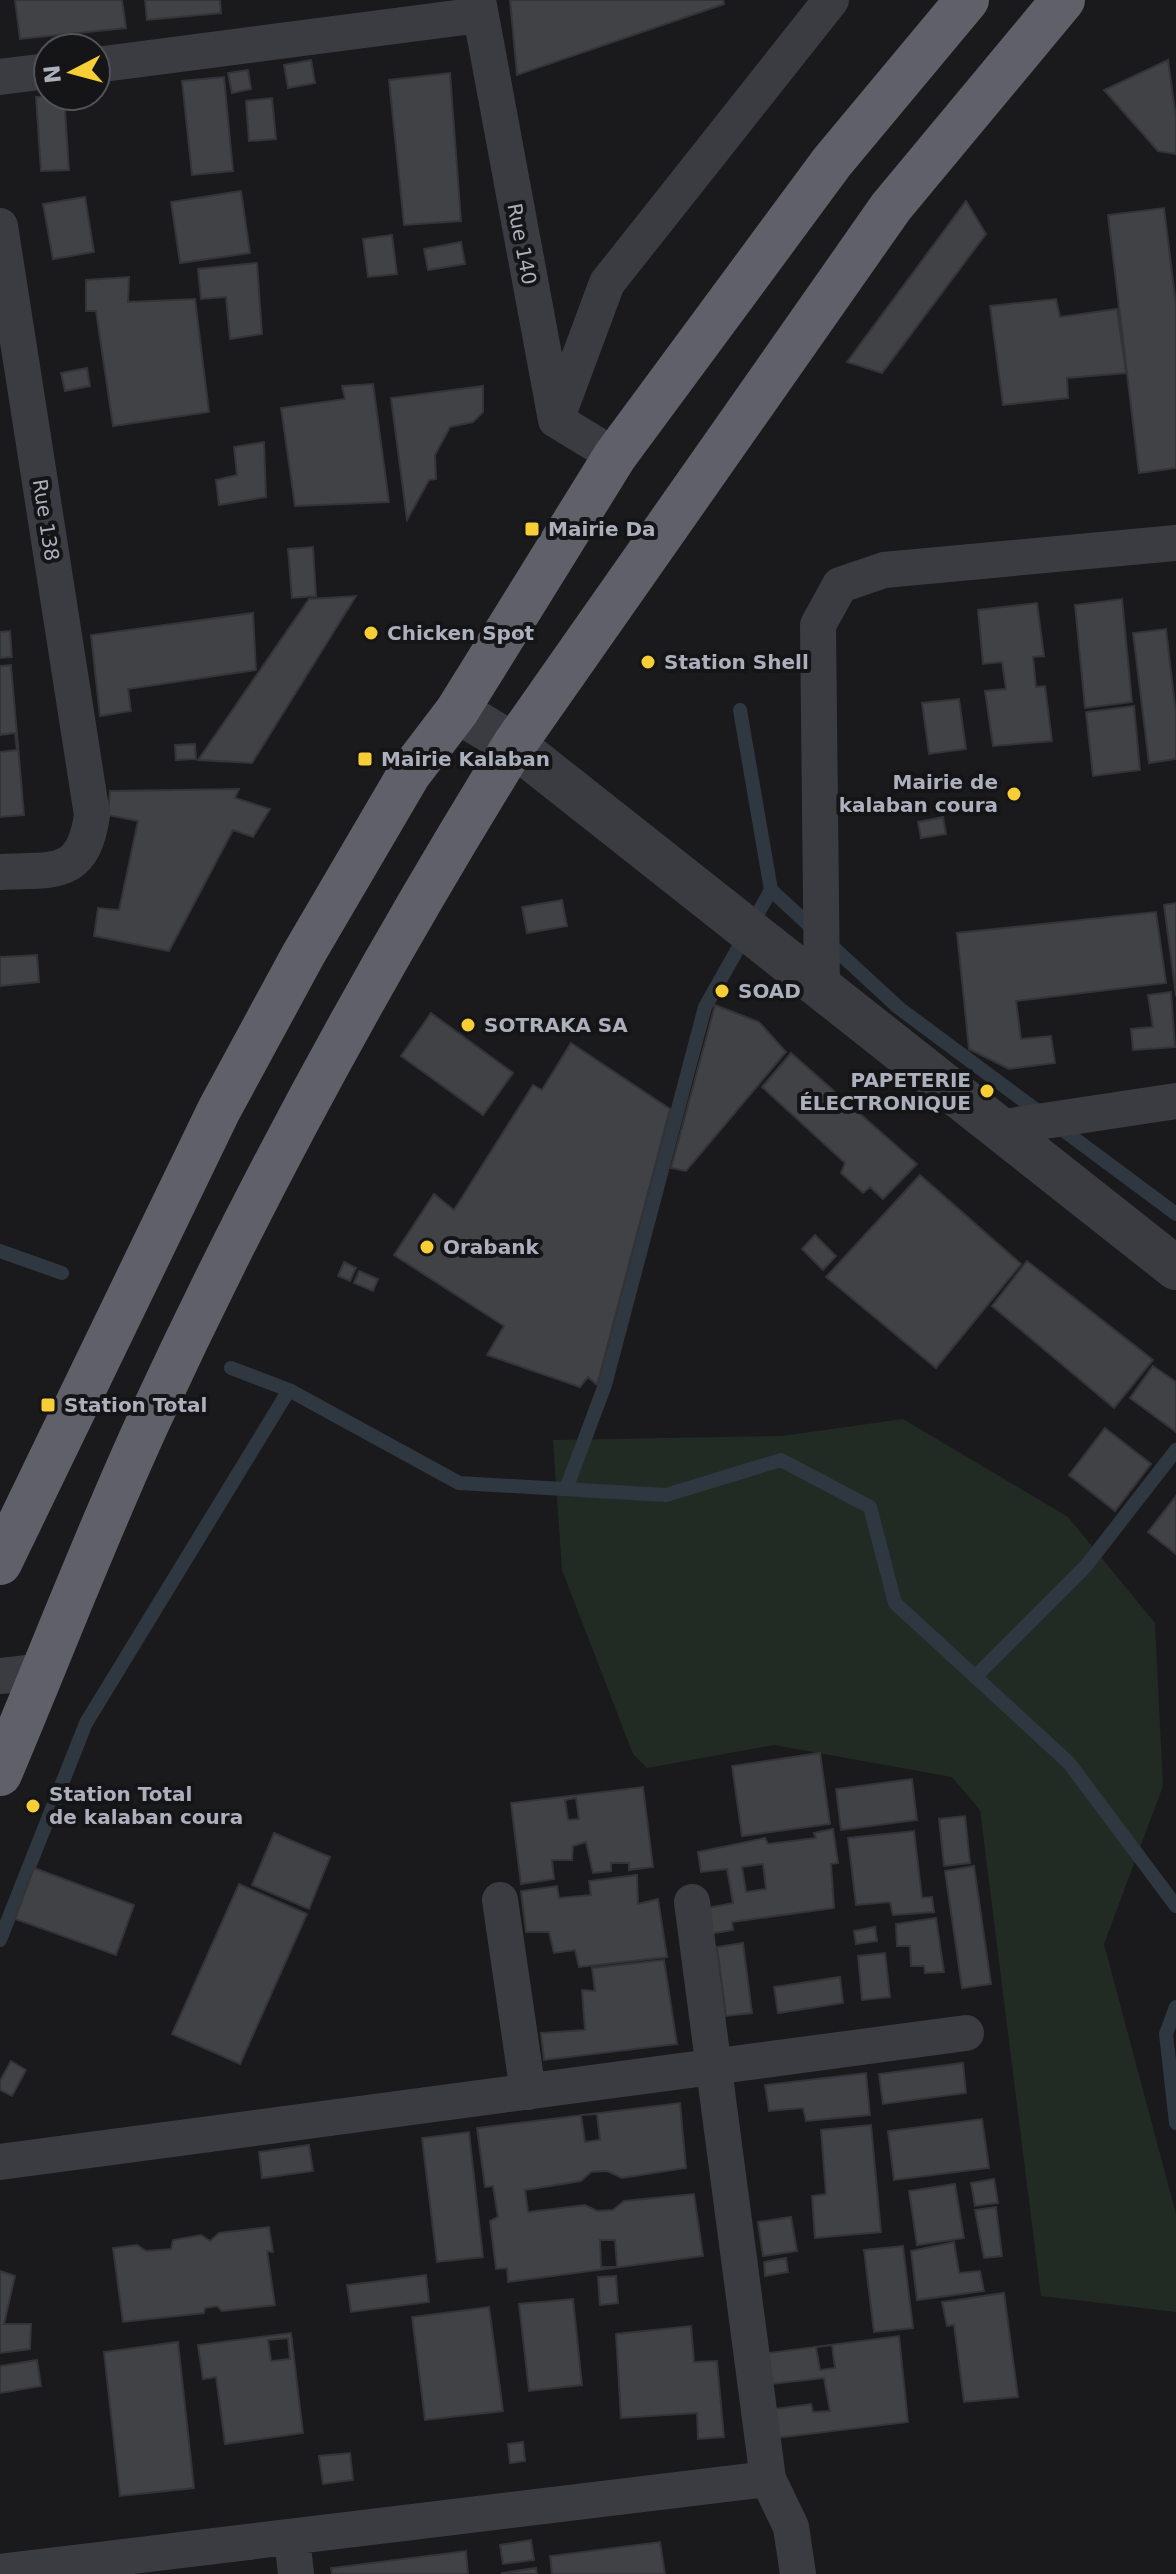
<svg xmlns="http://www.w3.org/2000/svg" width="1176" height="2574" font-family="'DejaVu Sans',sans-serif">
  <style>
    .green { fill: #212b24 }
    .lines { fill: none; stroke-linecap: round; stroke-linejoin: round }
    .stream { stroke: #2f3741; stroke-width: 14 }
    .building { fill: #414246; stroke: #343438; stroke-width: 2; fill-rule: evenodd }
    .minor { stroke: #3b3b42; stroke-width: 36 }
    .tertiary { stroke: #3b3b42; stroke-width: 44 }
    .trunk { stroke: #5f606a; stroke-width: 44 }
    .poi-dot { fill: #f8ce36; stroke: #151517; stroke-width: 3 }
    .labels { text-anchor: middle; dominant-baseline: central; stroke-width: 8; stroke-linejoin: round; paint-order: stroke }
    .street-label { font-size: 20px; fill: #acafbc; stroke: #151517 }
    .poi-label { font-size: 20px; font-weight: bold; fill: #acafbc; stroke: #151517; text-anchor: start }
  </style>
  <rect width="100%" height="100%" fill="#1a1a1c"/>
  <path class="green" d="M903 1419 1068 1517 1155 1623 1163 1786 1104 1944 1176 2214V2312L1041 2296 980 1810 952 1777 774 1745 647 1768 633 1754 562 1570 553 1440 782 1436Z"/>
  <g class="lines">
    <path class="stream" d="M740 710 771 890 899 1008 1176 1214
      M0 1251 62 1273
      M231 1368 289 1390 459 1483 666 1495 781 1460 870 1507 895 1603 1069 1763 1176 1906
      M566 1489 605 1385 705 1007 771 890
      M975 1677 1086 1566 1176 1450
      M0 1940 86 1723 289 1390
      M1176 2007 1166 2034 1176 2123"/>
  </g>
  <path class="building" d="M15 0H122L126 28 20 39Z
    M145 0H220L221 13 147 20Z
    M510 0H723L724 4 517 75Z
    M311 60 315 83 288 88 284 65Z
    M1168 60 1176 118V154L1158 151 1104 90Z
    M248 70 251 89 232 93 228 73Z
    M450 73 461 221 404 225 389 80Z
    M224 77 233 171 192 175 182 81Z
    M64 96 69 170 41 171 36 97Z
    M272 98 276 139 249 141 246 101Z
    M241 191 250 253 180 263 171 202Z
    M85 197 94 252 53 259 43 204Z
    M966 201 986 234 882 373 847 362Z
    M1164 208 1176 305V468L1139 473 1108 215Z
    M392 235 397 274 368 277 363 239Z
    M461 242 465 264 428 270 424 249Z
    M257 263 262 334 230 339 226 297 201 299 198 269Z
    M129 277 128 302 195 299 209 412 113 426 96 311H86V280Z
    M1056 299 1060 317 1117 309 1126 373 1067 378 1068 398 1003 405 990 306Z
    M87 368 90 386 65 391 61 373Z
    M373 384 389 502 295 506 281 408 345 399 342 386Z
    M483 386V412L473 422 450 427 435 455 436 479 429 480 407 520 391 398Z
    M264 442 266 497 219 505 216 480 237 475 234 447Z
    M313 547 316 596 292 598 288 549Z
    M356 596 252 763 198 760 309 599Z
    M1122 599 1132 702 1085 708 1075 605Z
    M1037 603 1044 656 1033 657 1036 687 1045 686 1052 741 993 746 985 691 1006 689 1002 662 983 664 978 610Z
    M253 613 256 670 128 689 131 711 100 716 91 635Z
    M1166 629 1176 714V759L1149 763 1133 633Z
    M10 631 12 657 0 658V632Z
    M11 665 24 815 0 817V752L17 750 15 733 0 735V666Z
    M959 699 966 749 929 754 922 703Z
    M1134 706 1140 770 1093 776 1086 712Z
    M195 744 196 759 176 760 175 745Z
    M239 789 235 798 270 809 253 837 233 830 169 951 94 936 98 908 119 910 138 821 108 815 110 791Z
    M943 817 946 834 921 838 918 822Z
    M562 900 567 926 527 933 522 907Z
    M1176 903V996L1164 905Z
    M1156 912 1166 983 1016 1001 1021 1039 1051 1036 1055 1063 1009 1069 969 1049 957 933Z
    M37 955 39 982 0 986V957Z
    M1171 992 1175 1047 1133 1050 1131 1029 1153 1027 1148 995Z
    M715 1005 759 1022 786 1052 686 1171 671 1168Z
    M431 1013 513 1073 483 1115 401 1056Z
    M571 1043 670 1109 597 1385 588 1377 580 1387 487 1355 504 1326 394 1255 434 1194 454 1210 533 1085 542 1090Z
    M791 1053 917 1164 883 1199 870 1187 863 1193 841 1173 845 1163 762 1087Z
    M920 1175 1021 1264 936 1368 826 1277Z
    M815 1235 836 1256 823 1270 802 1249Z
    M1027 1261 1153 1360 1114 1408 992 1306Z
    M344 1262 356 1268 350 1281 338 1276Z
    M359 1271 378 1279 373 1291 354 1283Z
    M1153 1366 1176 1382V1432L1130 1398Z
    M1105 1428 1151 1464 1115 1511 1069 1475Z
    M1176 1496V1554L1148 1532Z
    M820 1753 830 1824 742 1836 732 1766Z
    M912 1779 917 1820 841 1830 836 1789Z
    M643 1787 653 1867 629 1870V1863H611V1871L593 1873 586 1842 573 1846 572 1860H552L554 1879 521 1884 511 1803ZM576 1798 579 1819 568 1820 565 1800Z
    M965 1816 970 1863 944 1866 939 1819Z
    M833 1829 838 1863 831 1864 834 1908 732 1922 733 1930 709 1934 707 1908 733 1903 727 1869 701 1872 698 1852 765 1838 768 1844 816 1838 814 1833ZM763 1864 766 1889 746 1892 742 1867Z
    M914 1831 922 1898 932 1897 934 1912 893 1915 890 1902 856 1905 848 1838Z
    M274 1833 330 1857 309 1909 252 1885Z
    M974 1866 991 1984 962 1988 945 1871Z
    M34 1868 134 1905 116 1955 15 1919Z
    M637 1875 638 1904 658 1899 667 1957 579 1967 575 1950 554 1953 549 1932H526L521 1891 557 1886 559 1898 591 1895 589 1881Z
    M239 1884 307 1914 240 2064 172 2034Z
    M936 1918 944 1972 925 1973 924 1966H911L910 1946H897L896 1924Z
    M875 1927 877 1941 856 1944 854 1931Z
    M743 1943 752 2013 726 2016 717 1947Z
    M885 1953 890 1997 862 2000 858 1956Z
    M664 1960 677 2044 544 2060 541 2033 585 2030 582 1990 595 1991 592 1968Z
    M840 1977 843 2003 778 2013 774 1987Z
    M11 2061 26 2070 12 2096 0 2090V2081Z
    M963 2063 966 2093 883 2104 879 2074Z
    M866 2073 870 2115 806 2121 803 2108 769 2111 765 2085Z
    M680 2103 686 2168 622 2178 607 2171 591 2172 581 2181 525 2190 528 2212 585 2205 597 2211 613 2210 624 2201 694 2194 703 2256 508 2282 507 2268 496 2269 490 2221 498 2217 493 2186 485 2187 477 2128ZM597 2114 600 2140 585 2142 581 2115ZM600 2240H615L617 2267H601Z
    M982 2119 989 2168 894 2180 888 2131Z
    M871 2125 881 2232 815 2238 812 2196 826 2194 821 2130Z
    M469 2132 483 2257 437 2262 422 2138Z
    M309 2145 313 2171 262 2178 259 2152Z
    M994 2179 998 2203 975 2206 971 2183Z
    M955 2184 964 2238 917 2245 909 2191Z
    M996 2207 1002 2256 984 2258 975 2210Z
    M791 2217 797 2251 763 2256 758 2222Z
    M269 2227 273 2252 267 2251 275 2305 222 2311 217 2306 205 2308 204 2313 123 2322 113 2248 137 2245 146 2251 171 2249 173 2240 201 2235 210 2241 219 2233Z
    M954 2242 959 2273 980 2271 984 2291 917 2300 911 2251Z
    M903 2246 913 2328 874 2332 864 2250Z
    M786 2258 788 2272 765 2276 764 2262Z
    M0 2271 15 2276 4 2324H31L30 2349 0 2353Z
    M426 2275 429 2302 351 2312 347 2285Z
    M616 2276 618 2303 600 2305 598 2277Z
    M1004 2293 1018 2397 964 2402 954 2325 947 2326 942 2302Z
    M573 2299 582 2385 529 2391 519 2304Z
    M489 2307 503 2411 425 2420 412 2317Z
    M691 2326 694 2362 717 2361 724 2437 698 2439 697 2413 621 2418 616 2334Z
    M291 2333 303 2433 225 2444 216 2377 203 2379 198 2345ZM288 2338 290 2359 271 2361 268 2340Z
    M899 2336 908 2422 776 2438 774 2409 811 2404 813 2412 830 2411 824 2378 772 2384 768 2353ZM832 2345 835 2368 820 2370 816 2347Z
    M178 2342 194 2488 120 2496 104 2352Z
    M37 2360 41 2386 0 2393V2366Z
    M523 2442 525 2461 510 2463 508 2444Z
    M350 2453 353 2480 323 2484 319 2456Z
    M531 2540 534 2560 503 2564 500 2545Z
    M660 2542 665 2574H552L550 2556Z
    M466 2551 468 2574H332L331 2568Z
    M536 2568 537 2574H502V2573Z"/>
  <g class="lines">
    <path class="minor" d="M478 0 556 420 615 456
      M96 65 480 15
      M0 77 48 71
      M0 226 92 815C83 879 53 869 0 872
      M556 420 607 283 831 0
      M822 991 818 625 840 585 884 570 1176 543
      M998 1128 1176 1101
      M0 1676 43 1671
      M500 1900 528 2092
      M692 1902 768 2479
      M0 2162 966 2033
      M292 2538 296 2574
      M0 2572 768 2479 791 2527 798 2574"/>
    <path class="tertiary" d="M457 711 514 745 1176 1268"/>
    <path class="trunk" d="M0 1563 219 1110 303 955 409 774 457 711 615 456 832 162 967 0
      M0 1774C50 1656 96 1535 150 1418 257 1186 380 962 514 745L891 207 1063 0"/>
  </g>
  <g class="poi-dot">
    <rect x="524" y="521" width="16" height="16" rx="4"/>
    <circle cx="371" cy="633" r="8"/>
    <circle cx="648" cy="662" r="8"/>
    <rect x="357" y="751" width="16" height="16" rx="4"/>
    <circle cx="1014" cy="794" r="8"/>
    <circle cx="722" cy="991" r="8"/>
    <circle cx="468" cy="1025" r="8"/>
    <circle cx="987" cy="1091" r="8"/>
    <circle cx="427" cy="1247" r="8"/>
    <rect x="40" y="1397" width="16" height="16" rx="4"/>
    <circle cx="33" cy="1806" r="8"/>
  </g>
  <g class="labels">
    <g class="street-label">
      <text transform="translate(522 244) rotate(79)">Rue 140</text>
      <text transform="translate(46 520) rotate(81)">Rue 138</text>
    </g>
    <g class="poi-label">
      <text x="548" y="529">Mairie Da</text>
      <text x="387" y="633">Chicken Spot</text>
      <text x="664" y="662">Station Shell</text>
      <text x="381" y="759">Mairie Kalaban</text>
      <text x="998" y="782" text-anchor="end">Mairie de<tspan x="998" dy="23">kalaban coura</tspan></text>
      <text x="738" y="991">SOAD</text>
      <text x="484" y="1025">SOTRAKA SA</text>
      <text x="971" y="1080" text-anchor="end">PAPETERIE<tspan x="971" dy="23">ÉLECTRONIQUE</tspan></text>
      <text x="443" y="1247">Orabank</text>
      <text x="64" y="1405">Station Total</text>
      <text x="49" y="1794">Station Total<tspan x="49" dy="23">de kalaban coura</tspan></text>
    </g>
  </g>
  <g transform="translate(72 72) rotate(264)"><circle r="38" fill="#151517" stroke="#515359" stroke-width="2"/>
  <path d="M0-6L14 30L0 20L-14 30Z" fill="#f8ce36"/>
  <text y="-12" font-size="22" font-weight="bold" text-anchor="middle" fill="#acafbc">N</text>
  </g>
</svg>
